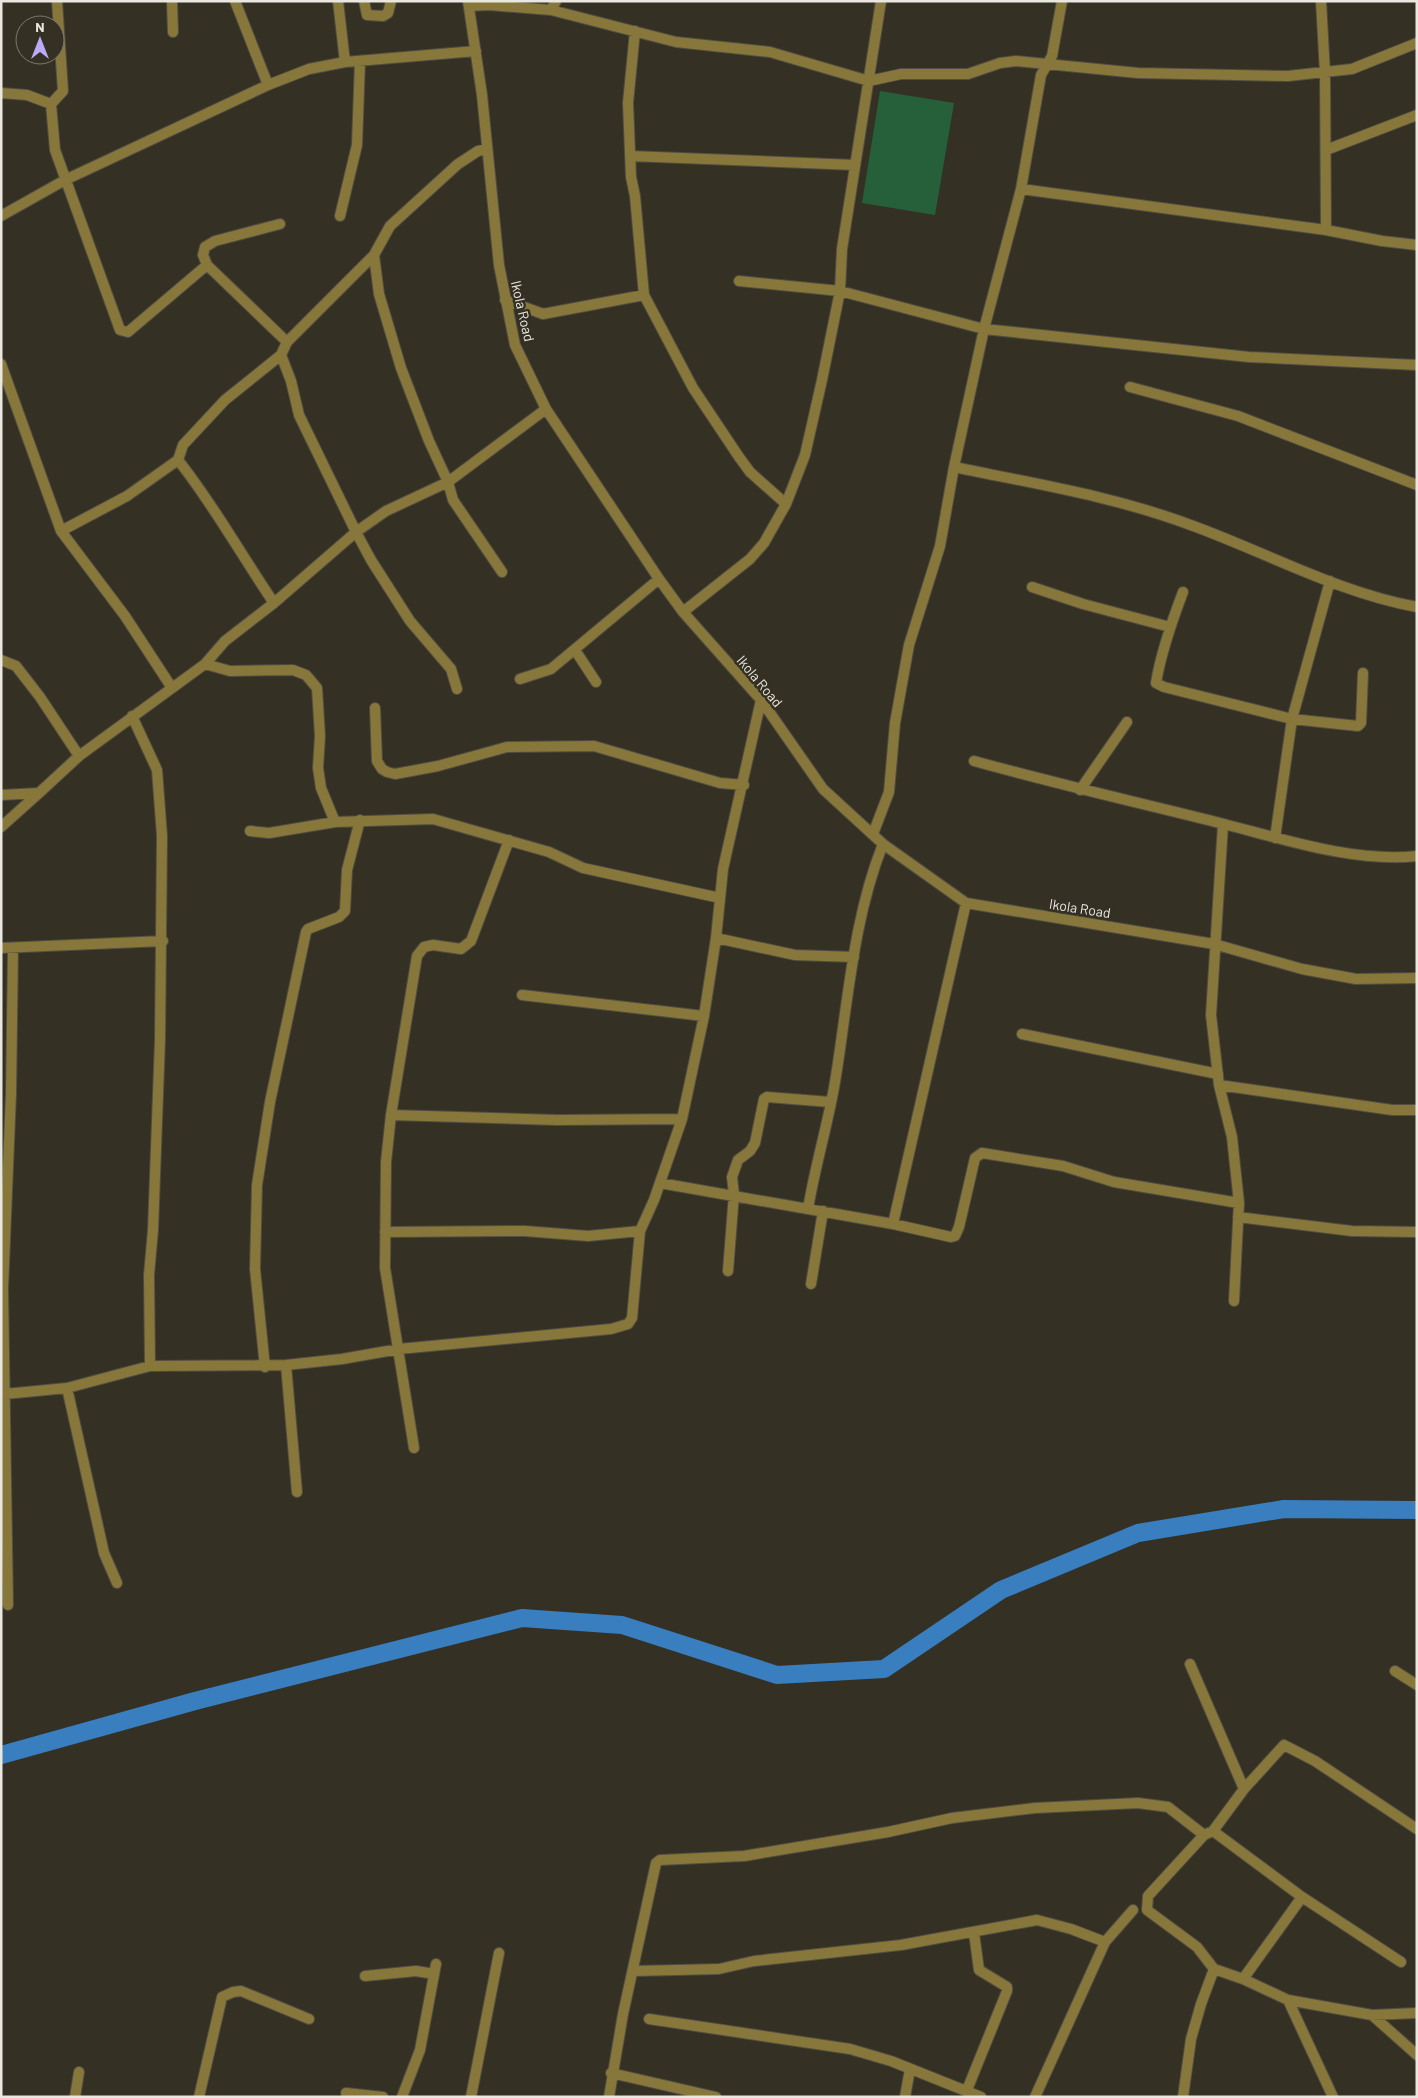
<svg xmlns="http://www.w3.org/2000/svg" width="1418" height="2098" font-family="Barlow,sans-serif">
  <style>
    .green { fill: #26603b }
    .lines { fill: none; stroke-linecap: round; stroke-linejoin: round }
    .river { stroke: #397ebf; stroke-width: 18 }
    .minor-casing { stroke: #514d42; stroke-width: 12 }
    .minor { stroke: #87773b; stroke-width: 10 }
    .labels { text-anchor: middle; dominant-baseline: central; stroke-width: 5; stroke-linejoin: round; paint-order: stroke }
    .street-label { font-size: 14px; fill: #eae7e0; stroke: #343024 }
  </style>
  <rect width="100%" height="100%" fill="#343024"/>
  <path class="green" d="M880 91 954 103 935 215 862 203Z"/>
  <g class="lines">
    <path class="river" d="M1 1755 195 1701 522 1618 622 1625 777 1675 884 1669 1001 1590 1138 1533 1284 1509 1417 1510"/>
    <defs>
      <path id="minor" d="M57 1 63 91 51 104 55 150 120 330 128 332 207 265
        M172 1 173 32
        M235 1 268 85
        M338 1 345 62
        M364 1 367 15 383 16 388 13 391 1
        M468 1 482 95 499 265 515 345 546 409 659 579 683 612 761 700 823 789 883 844 966 903 1214 944 1302 969 1356 979 1417 978
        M1321 1 1325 73 1326 230
        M469 6 489 5 551 10 676 42 770 52 869 81 901 74H968L1000 63 1016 61 1138 73 1288 76 1352 69 1417 43
        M551 10 556 1
        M635 31 628 103 631 177 635 196 644 295 693 388 739 457 750 472 786 504
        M1 93 27 95 51 104
        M1326 150 1417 115
        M630 156 855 165
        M1021 189 1326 230 1382 241 1417 245
        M1 216 65 180 268 85 309 69 345 62 476 51
        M340 216 357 145 360 61
        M280 224 215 241 205 247 203 255 207 265 287 342
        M374 255 379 294 401 368 429 441 448 482 453 500 502 572
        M739 281 840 291 984 329 1249 357 1417 365
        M505 300 543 314 644 295
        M1 364 61 531 125 616 172 688
        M1130 387 1238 416 1417 485
        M178 460C214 505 241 555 274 603
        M954 467C1036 484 1118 497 1196 527 1269 554 1340 593 1417 607
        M61 531 127 496 178 460 183 445 225 400 281 355
        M1032 587 1083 604 1170 627
        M1183 592C1172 621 1161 652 1156 683L1164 687 1292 719 1358 726 1361 723 1363 673
        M683 612 750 559 764 543 786 504 805 455 822 380 840 291 842 249 881 1
        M575 650 596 682
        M1 660 16 666 40 697 79 756
        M205 664 230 671 293 670 306 675 317 688 320 736 318 768 321 788 335 822 433 819 549 852 583 868 720 898
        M520 679 551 669 659 579
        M457 689 451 669 410 621 371 560 356 532 299 415 291 381 281 355 287 342 374 255 390 226 458 164 478 151 487 149
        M375 708 377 761 382 769 387 772 395 774 438 766 507 747 594 746 720 783 744 785
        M132 716 157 770 162 836 160 1040 153 1230 149 1275 150 1366
        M974 761C1057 784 1140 803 1224 824 1283 839 1355 863 1417 856
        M1080 790 1127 722
        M1 795 39 793 79 756 205 664 225 641 274 603 356 532 386 511 448 482 546 409
        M1223 824 1211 1015 1219 1085 1232 1137 1239 1203 1234 1301
        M1 827 39 793
        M250 831 269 833 335 822
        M873 834 889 792 895 723 909 645 940 546 954 467 984 329 1021 189 1041 75 1052 56 1062 1
        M1275 838 1292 719 1330 581
        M716 938 795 955 854 957
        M1 948 163 941
        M522 995 704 1016
        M1022 1034 1218 1074
        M1219 1085 1392 1110H1417
        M391 1115 557 1120 682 1119
        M660 1183 893 1224 951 1237 955 1236 959 1227 975 1158 982 1153 1063 1166 1114 1182 1239 1203
        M808 1209C815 1166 828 1124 835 1082 848 1003 853 919 883 844
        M1238 1217 1352 1231 1417 1232
        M893 1224 966 903
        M385 1232 525 1231 588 1236 640 1231
        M728 1271 734 1194 732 1177 738 1160 750 1151 755 1143 764 1099 767 1097 830 1102
        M811 1284 823 1211
        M286 1365 297 1492
        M265 1367 255 1269 257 1185 270 1102 306 932 308 929 339 917 345 911 347 870 360 820
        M67 1388 104 1553 117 1583
        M5 1394 67 1388 150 1366 286 1365 342 1359 399 1349 611 1329 628 1324 632 1318 640 1231 654 1200 682 1119 704 1016 716 938 723 869 761 700
        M414 1448 385 1268 386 1162 391 1115 417 956 424 947 433 945 461 949 471 941 509 840
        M8 1605 3 1289 11 1094 13 948
        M1190 1664 1244 1789
        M1395 1671 1417 1685
        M1417 1829 1315 1761 1284 1745 1244 1789 1213 1831 1204 1835 1148 1896 1147 1910 1197 1947 1214 1969 1243 1979 1288 2000 1372 2015 1417 2013
        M1213 1831 1302 1897 1401 1962
        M634 1971 719 1969 754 1961 901 1945 1037 1920 1071 1929 1105 1942
        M365 1976 416 1971 434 1974
        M1243 1979 1302 1897
        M1288 2000 1333 2097
        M1372 2015 1417 2055
        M649 2019 850 2049 891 2061 981 2097
        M611 2073 716 2097
        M967 2090 1007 1991V1987L979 1970 974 1933
        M346 2093 383 2097
        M75 2097 79 2072
        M199 2097 222 1997 233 1992 241 1991 309 2019
        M402 2097 420 2050 436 1964
        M471 2097 499 1953
        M609 2097 623 2014 656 1863 660 1860 744 1856 888 1832 952 1818 1035 1808 1138 1803 1168 1807 1204 1835
        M905 2097 910 2069
        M1035 2097 1105 1942 1133 1910
        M1183 2097 1191 2039 1201 2004 1214 1969"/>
    </defs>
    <use href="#minor" class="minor-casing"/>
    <use href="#minor" class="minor"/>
  </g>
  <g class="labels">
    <g class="street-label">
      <text transform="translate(523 311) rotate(77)">Ikola Road</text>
      <text transform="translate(760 681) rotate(50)">Ikola Road</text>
      <text transform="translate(1080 908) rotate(9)">Ikola Road</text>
    </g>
  </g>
  <rect width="1418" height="2098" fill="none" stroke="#eae7e0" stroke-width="5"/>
  <g transform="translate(40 40)"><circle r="24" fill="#343024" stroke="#7d796f"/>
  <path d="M0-4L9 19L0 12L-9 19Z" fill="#bcaaf6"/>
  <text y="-8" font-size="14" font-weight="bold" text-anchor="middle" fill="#eae7e0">N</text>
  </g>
</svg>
